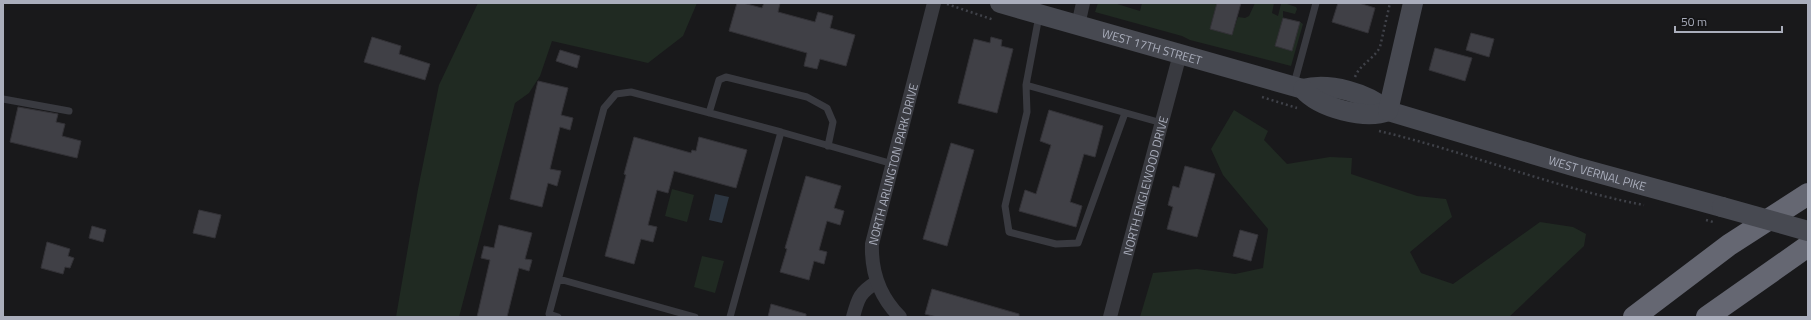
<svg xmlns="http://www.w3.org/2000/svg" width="1811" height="320" font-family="'Titillium Web',sans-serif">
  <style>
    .green { fill: #202a22 }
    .water { fill: #2d3641 }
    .building { fill: #404046; stroke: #333237 }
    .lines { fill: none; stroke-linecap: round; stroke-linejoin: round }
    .path { stroke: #3f4148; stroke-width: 2.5; stroke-dasharray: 2 3; stroke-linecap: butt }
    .lane { stroke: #393a40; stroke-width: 7 }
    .street { stroke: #393a40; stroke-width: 14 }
    .secondary { stroke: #474951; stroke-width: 20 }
    .highway { stroke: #656772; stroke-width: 22 }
    .path-bridge { stroke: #3f4148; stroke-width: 2.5; stroke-dasharray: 2 3; stroke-linecap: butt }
    .secondary-bridge { stroke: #474951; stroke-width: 20 }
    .labels { text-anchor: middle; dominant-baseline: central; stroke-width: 3.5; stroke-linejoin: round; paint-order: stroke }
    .street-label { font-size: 12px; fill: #aaaebc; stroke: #141416 }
  </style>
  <rect width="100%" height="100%" fill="#19191b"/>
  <path class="green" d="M478 3H697L683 36 648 63 552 41 540 76 529 93 515 103 459 317H396L418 189 439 85Z
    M1098 3H1114L1140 11 1142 3H1217L1210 28 1232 35 1238 17 1245 18 1249 16 1255 3H1274L1272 13 1278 16 1281 4 1284 3 1296 7 1297 9 1295 14 1283 11V18L1275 46 1291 51 1300 22 1303 24 1291 66 1190 40 1182 36 1095 12Z
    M1234 110 1268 131 1264 140 1287 164 1330 157 1352 158 1351 174 1417 196 1446 199 1452 217 1410 252 1421 273 1453 284 1540 222 1573 227 1586 234 1584 246 1509 317H1140L1153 273 1197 269 1235 274 1263 268 1268 229 1223 175 1211 149Z
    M672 189 694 195 687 222 665 216Z
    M702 256 724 261 715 293 694 287Z"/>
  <path class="water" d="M715 194 729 197 722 223 709 220Z"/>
  <path class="building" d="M737 3H743L762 8 764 3H780L778 12 815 22 818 12 833 16 830 28 855 35 846 66 820 59 817 69 804 66 807 53 729 31Z
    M1217 3H1241L1232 35 1210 29Z
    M1338 3H1359L1375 8 1368 33 1332 22Z
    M1283 18 1300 22 1292 51 1275 46Z
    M1471 33 1494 39 1489 57 1466 50Z
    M372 37 401 46 399 54 430 64 425 80 364 62Z
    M991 37 1002 40 1001 46 1013 49 997 113 958 103 974 39 990 43Z
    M1435 48 1472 58 1465 81 1429 70Z
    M560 50 580 56 577 68 556 61Z
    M538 81 568 88 561 115 573 118 570 130 560 127 550 169 561 171 557 186 548 183 542 207 510 199Z
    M18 107 58 114 56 122 65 124 62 136 81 141 77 158 10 142Z
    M1049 110 1103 126 1095 157 1084 154 1070 202 1082 206 1076 227 1019 211 1025 190 1036 194 1051 145 1040 141Z
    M634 137 691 153 692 150 696 151 699 137 747 150 736 188 674 171 668 193 657 190 648 225 657 227 653 242 641 239 634 264 605 256 626 175 624 174Z
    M951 143 974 150 947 246 923 239Z
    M1185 166 1215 174 1197 237 1167 229 1173 207 1168 205 1173 186 1179 188Z
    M806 176 841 186 834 208 844 211 840 225 827 221 819 250 827 252 824 264 814 261 809 280 780 272 787 249 785 248Z
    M199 210 221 215 215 238 193 233Z
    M499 225 532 233 525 259 532 260 529 271 519 268 507 317H477L490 260 481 258 484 246 494 248Z
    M92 226 106 230 103 242 89 238Z
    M1240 230 1258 235 1251 261 1233 256Z
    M47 242 70 249 68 256 74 258 70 268 65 267 63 274 41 268Z
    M932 289 1019 314V317H937L925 314Z
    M771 304 806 314V317H768Z"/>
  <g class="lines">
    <path class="path" d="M947 4 994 20
      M1355 77C1360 64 1374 59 1380 47L1390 3
      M1262 97 1297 108
      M1379 131C1468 152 1554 188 1644 205"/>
    <path class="lane" d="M1039 16 1026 85 1162 123
      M1294 84 1316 3
      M1026 85 1027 112 1005 206 1009 232 1056 244 1078 243 1125 113
      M3 99 69 111
      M709 113 719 80 726 77 807 97 827 108 833 122 828 146
      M781 132 893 164
      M559 279 695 317
      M558 317 549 314 604 108 616 94 631 92 781 132 730 317"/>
    <g class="street">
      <path d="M1078 25 1083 3"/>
      <path d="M853 317C858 298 860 292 877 282"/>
      <path id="s1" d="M900 317C880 297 871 272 872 244L934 3"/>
      <path id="s2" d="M1110 317 1180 54"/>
    </g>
    <g class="secondary">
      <path id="s3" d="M1000 3 1303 89C1329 82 1368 93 1388 111L1576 167 1722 207"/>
      <path d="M1303 89C1319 108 1366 120 1388 111"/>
      <path d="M1388 111 1413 3"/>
    </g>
    <path class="highway" d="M1634 317 1729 245 1808 194
      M1707 317 1808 246"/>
    <path class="path-bridge" d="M1706 220 1713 222"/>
    <path class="secondary-bridge" d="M1722 207 1808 231"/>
  </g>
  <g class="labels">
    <g class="street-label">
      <text stroke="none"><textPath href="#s3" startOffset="158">WEST 17TH STREET</textPath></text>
      <text stroke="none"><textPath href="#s1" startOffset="163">NORTH ARLINGTON PARK DRIVE</textPath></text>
      <text stroke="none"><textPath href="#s3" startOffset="624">WEST VERNAL PIKE</textPath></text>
      <text stroke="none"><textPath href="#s2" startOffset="136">NORTH ENGLEWOOD DRIVE</textPath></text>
    </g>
  </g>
  <rect width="1811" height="320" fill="none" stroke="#aaaebc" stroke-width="8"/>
  <path d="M1675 26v6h107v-6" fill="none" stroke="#aaaebc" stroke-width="2"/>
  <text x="1681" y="26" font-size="12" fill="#aaaebc" stroke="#141416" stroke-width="3" paint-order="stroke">50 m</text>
</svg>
